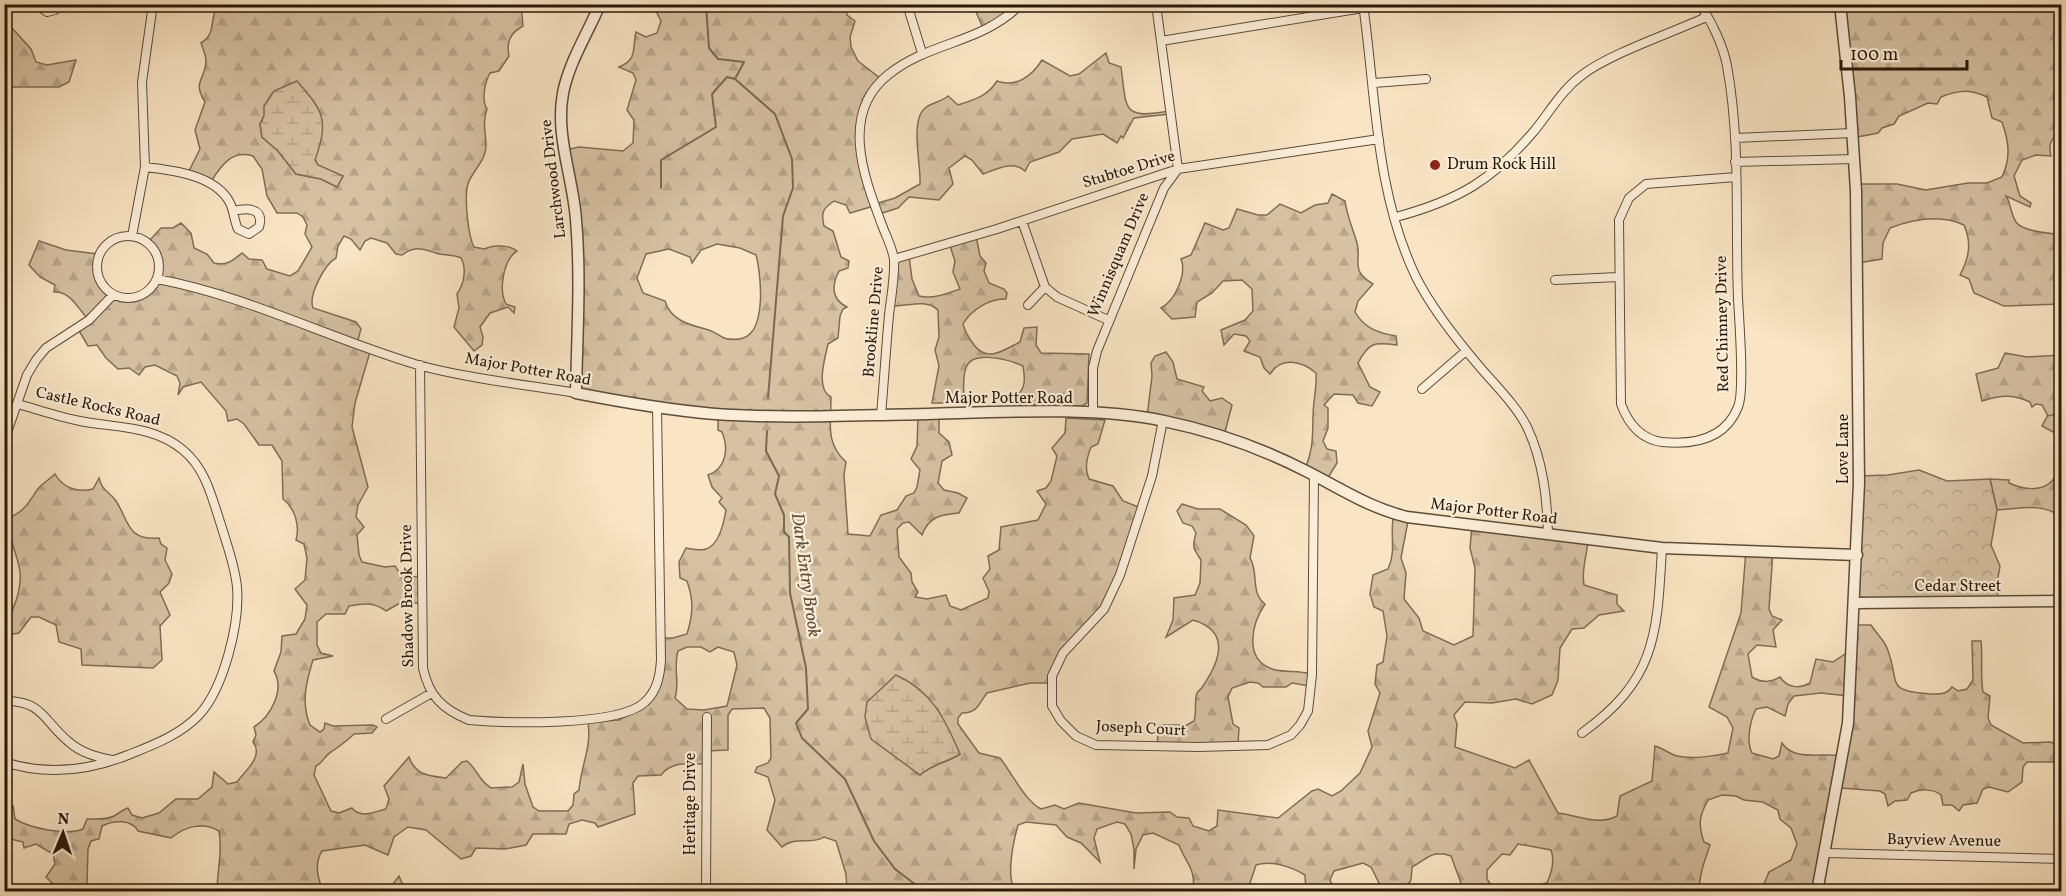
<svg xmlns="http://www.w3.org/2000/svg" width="2066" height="896" font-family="Vollkorn,serif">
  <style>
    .green { fill: #d6c1a3; stroke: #806d56; stroke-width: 1.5 }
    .forest { fill: url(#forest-firs); stroke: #806d56; stroke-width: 1.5; fill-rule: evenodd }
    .wetland { fill: url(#wetland-marsh); stroke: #806d56; stroke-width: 1.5 }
    .park { fill: url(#park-crowns); stroke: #806d56; stroke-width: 1.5 }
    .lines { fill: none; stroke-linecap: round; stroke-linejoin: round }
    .stream { stroke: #7b6952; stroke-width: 2 }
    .minor-casing { stroke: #5d4c37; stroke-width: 10 }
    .tertiary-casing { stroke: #5d4c37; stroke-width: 13 }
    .minor { stroke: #fbedd8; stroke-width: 8 }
    .tertiary { stroke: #fbedd8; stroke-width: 10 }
    .poi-dot { fill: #8f2418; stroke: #fbedd8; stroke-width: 2 }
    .labels { text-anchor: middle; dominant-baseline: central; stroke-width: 4.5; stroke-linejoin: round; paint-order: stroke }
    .poi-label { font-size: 16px; fill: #291908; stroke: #fbedd8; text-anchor: start }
    .street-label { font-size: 16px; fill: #291908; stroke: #fbedd8 }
    .water-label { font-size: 18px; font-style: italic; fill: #604f39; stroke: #fbedd8 }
  </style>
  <defs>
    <pattern id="forest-firs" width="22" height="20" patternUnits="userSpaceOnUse" patternTransform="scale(1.5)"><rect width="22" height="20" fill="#d6c1a3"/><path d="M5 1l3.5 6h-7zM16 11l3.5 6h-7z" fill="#b8a58b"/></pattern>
    <pattern id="wetland-marsh" width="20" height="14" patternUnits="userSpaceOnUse" patternTransform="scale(1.5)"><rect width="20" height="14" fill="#d6c1a3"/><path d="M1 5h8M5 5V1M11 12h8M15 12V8" fill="none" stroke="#b8a58b"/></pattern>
    <pattern id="park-crowns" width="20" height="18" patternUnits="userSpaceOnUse" patternTransform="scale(1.5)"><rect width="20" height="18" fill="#d6c1a3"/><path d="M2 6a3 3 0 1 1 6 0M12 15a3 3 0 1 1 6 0" fill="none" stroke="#b8a58b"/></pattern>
  </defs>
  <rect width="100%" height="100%" fill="#f9e4c3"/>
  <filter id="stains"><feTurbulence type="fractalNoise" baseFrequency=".00333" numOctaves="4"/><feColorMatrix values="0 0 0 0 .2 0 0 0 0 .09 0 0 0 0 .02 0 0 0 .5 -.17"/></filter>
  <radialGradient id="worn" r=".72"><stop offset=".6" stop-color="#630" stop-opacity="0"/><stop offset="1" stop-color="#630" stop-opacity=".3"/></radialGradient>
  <path class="green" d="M2061 413V468L2053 480C2061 464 2061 449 2055 433L2042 426 2048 415Z"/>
  <path class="forest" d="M219 4 521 5 523 26C510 33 506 42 509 56L499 71 490 73C485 82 481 100 487 109 482 123 486 132 486 146 486 161 472 171 468 184 464 196 468 236 474 247L484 249C494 245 508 244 517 251 504 259 498 289 506 304L515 307 514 313 508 307 490 313 480 327 483 337 482 345 474 351 454 327 459 308 457 294C464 284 467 269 461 258 453 254 444 256 436 253 423 249 415 245 402 255L396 254 387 243 371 238 365 241 360 250 351 239 344 236 338 246 336 258C325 264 308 295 313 308L356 322 361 329 356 347 370 352 355 403 352 427 368 487 358 505 356 517 364 527 357 535 359 555 362 562 385 567 395 566 403 578 420 576V603H400L386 611C374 602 364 603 349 606L345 614H326L317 622V645L321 653 333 656 313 660C306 682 301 703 310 725L320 732 324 729 325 723 333 726 373 725 377 727 372 733 354 734C346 742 340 746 331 752 324 756 324 762 316 766L314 775 331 811 339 813 352 808C361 819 374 812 386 809L389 799 384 786 409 757C415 775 429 776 446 778L462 762 467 761C477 769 479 781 491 788L512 787 519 782 523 764 525 784 533 807 539 811H568L573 805 574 794 579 790C581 765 592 747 588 722L619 720 638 709 656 679 658 638H673L687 634C693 614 694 601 687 581L680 578 679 562 686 548C692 549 701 551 706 549 719 545 724 522 726 510L719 502 722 498 712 487 708 475C726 469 729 449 722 432L718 430V414L579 393 577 261 565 150 579 147 623 151 633 143 634 120 627 110 636 80 633 73 619 67C638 60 632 48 636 32L646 37 657 33 661 21 657 13 658 4 845 5 847 15 855 21 850 37 851 47 858 61 881 79 858 124 875 204 895 198 920 184C921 165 912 130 921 113 926 103 940 103 948 96L958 105C974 100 988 96 997 81 1016 88 1032 76 1042 60L1070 76 1079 74 1106 53 1109 63 1121 67C1127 110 1121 119 1169 111V114L1134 118 1123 138 1121 136 1117 143 1103 134 1072 139 1059 152 1030 162 1025 171C1013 160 997 169 983 174L972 160 965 156 949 168 953 184 939 200 909 197 898 208 879 214 874 206 850 213 846 205 834 201C822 209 821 213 824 226L833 231 841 257 849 261 848 268 839 271C831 286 832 300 847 307L843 309 840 316 838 338 828 344C825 358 815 389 831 397 831 423 825 443 846 462L844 475 848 534 870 536 881 515 897 510 906 496 914 493 917 487 920 470 911 459 917 446 918 417H939V433L949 442 952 455 942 461 938 483 944 490 958 493 967 498 959 513C941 515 929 516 922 535L909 522 903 523 897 529 899 557 911 573 912 582 918 592 915 597 927 599 946 595 950 606 961 610 988 598 989 591 983 578 990 569 988 556 999 550 1001 527 1038 520 1046 504 1037 491 1046 488 1051 481 1057 456 1052 448 1065 433 1066 418 1105 420 1098 444 1091 447C1087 457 1084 469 1089 479L1113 486 1123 501 1141 508 1106 604 1065 649 1051 683H1030L987 693C978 704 979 712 962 713L958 718V724L979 753 1000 758C1012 773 1025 801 1041 809L1055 805 1064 809 1079 803 1136 813 1170 812 1177 817 1189 818 1193 826 1209 831 1217 826 1218 810 1278 818 1312 791 1318 789 1332 796 1341 791 1360 773 1372 747 1368 731 1380 693 1375 684 1377 665 1383 662 1387 636 1383 611 1374 607 1370 594 1373 575 1388 569C1397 550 1389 533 1394 514L1409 516 1401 558 1406 573 1404 599 1419 618 1423 631 1454 645 1473 636 1475 568 1470 548 1472 525 1588 540C1587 556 1581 570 1584 585L1617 595V604L1624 611 1599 615 1584 628 1572 629 1560 648 1558 680 1552 695 1532 704 1516 699 1492 703 1465 702 1454 715 1457 724 1455 747 1515 768 1529 760 1558 813C1576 815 1600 826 1617 816L1620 796 1652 781 1655 746C1663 748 1669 754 1677 756 1690 759 1712 757 1728 753L1733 728 1727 717 1709 707 1741 613 1746 550 1773 551 1769 609 1772 616 1782 620 1773 630 1776 647 1757 645 1748 654 1752 677C1762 683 1770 683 1780 677 1787 688 1800 689 1810 683L1816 659 1833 662 1851 650 1854 625H1871C1876 633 1884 640 1887 648 1901 683 1883 691 1931 694 1940 694 1946 695 1952 687L1958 691 1967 689 1973 680 1972 641H1981C1983 658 1980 675 1983 692L1990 696 1988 718 1991 725 2023 743 2050 742 2062 746 2061 762H2027L2023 767 2022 782 2008 792 1989 787 1983 789 1977 803 1963 805 1959 811 1952 805H1943L1941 795C1932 788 1920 789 1911 793L1907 800 1895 801 1888 806 1885 794 1880 791 1841 788 1817 892 1761 891 1769 872 1791 860 1797 844 1791 828 1780 819 1778 810 1763 802 1744 800 1736 796 1722 795 1708 800C1699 816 1698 825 1704 842L1710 845C1705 860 1699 875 1699 891H1531L1533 886 1547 883C1552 872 1555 861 1551 850L1518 844 1510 855 1502 854 1487 870V879L1495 891H1455L1461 883 1451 856C1433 849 1427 859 1412 867L1411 880 1404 891H1383L1371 867 1363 863 1334 871 1330 880 1335 891H1306L1305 875C1292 867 1271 860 1256 865L1250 883 1256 891H1193C1196 868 1186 864 1179 845L1153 833 1143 835 1136 849 1134 869V849L1131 834 1125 824 1117 822 1097 829 1094 838 1100 862 1081 843 1067 837 1056 825 1026 822 1018 825C1013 843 1006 876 1015 891H847L846 874 836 841 824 837C812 845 794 836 782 847L767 830 775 800 768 777 755 772 757 767 768 763 771 758 770 718 764 708 732 709 728 715V750L706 751 704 764C688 764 672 761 661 775L638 776 633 783 635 814 598 827 595 823 582 820 569 824 566 834H533L526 845 505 849 476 848 471 856 461 859 426 830 408 827 394 837 388 855 365 845 322 851C315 862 317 876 322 888L330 891H217C217 871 223 851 219 831 203 821 184 827 171 838L138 831C132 819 113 820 102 826L99 839 91 841 88 849 87 884 94 891H60L46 877 55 864 53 854 36 844 24 848 23 842 7 838 5 840V813L13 806 15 819C29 828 67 836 83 829L87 819C96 819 106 820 114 816 120 813 121 810 128 808L132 815 142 818 159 813 176 799H198L212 787 214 772 228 784 237 782C246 770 264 756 253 742L256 735 254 727C271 716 285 690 274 671L281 652 282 636 296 634 305 619 307 605 295 589 305 580 307 558 304 544 296 540C300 526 295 508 283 499L282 461 272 445H259L244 424 237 419 228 421 226 411 201 382 183 387 178 395 180 383 177 376 155 365 145 367 139 375 129 368 118 369 106 358 97 345 88 346 78 329 87 318C77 307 70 291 54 292L55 285 40 277 29 265 39 241 66 250 97 254V278L106 295C132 305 144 299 161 279L157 253 149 241 161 228H173L181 223 191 233 194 248 207 254 214 263C227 266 232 261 242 253L249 259 262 260 267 269 290 276 298 271 312 247 305 234 307 225 303 217 297 213H277L267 196 262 169 253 156C230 149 220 168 208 186L187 175 200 149 195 130 205 102C192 81 205 81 206 61 206 55 203 49 201 43 218 33 208 17 219 4ZM264 116 315 158 317 165 343 176 337 187 321 179 296 174 278 151 262 137 260 124ZM717 244 740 248 756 255C761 274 768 336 739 339 720 341 721 334 709 330 690 325 671 321 665 301L643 293 637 278 646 254 669 249 690 257 692 263 701 250ZM687 647H701L710 652 718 647 734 652 737 665 727 706 704 710 687 709 675 698C680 682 673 668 678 651ZM883 689 937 708 960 754C946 763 932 764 920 775L916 773 867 702ZM1821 693 1848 696 1841 756C1823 752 1794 762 1782 743L1779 756 1773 759 1752 753C1746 741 1750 721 1756 709L1767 707 1785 716 1788 704 1794 696Z
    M973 5H1009L1013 9 983 28Z
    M1840 5H2061V131C2051 139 2048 143 2051 156L2036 155 2022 160 2014 176 2020 196 2031 203 2030 207 2006 196C2011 204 2011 215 2016 222 2023 232 2050 233 2061 235V304L2004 306 1974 293 1969 279 1960 275C1969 258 1972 243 1964 225 1940 214 1914 219 1890 228L1883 243 1882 259 1857 263 1856 184H1897L1926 190 1968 183H1987L2002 177C2011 158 2009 142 2002 122L1992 118 1987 97C1970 89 1958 90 1941 97L1937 104 1928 103 1899 116 1894 124 1882 128 1878 133 1852 138Z
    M11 27 31 49 36 62 47 65 76 60 69 82 59 87H5V31Z
    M1332 194 1345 201C1347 216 1353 229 1357 243 1362 261 1349 270 1373 284L1358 301 1355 312C1364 328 1378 333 1396 336L1397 345C1374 342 1369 342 1358 363L1370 387 1380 392 1372 406 1358 403 1353 395 1334 394 1324 405 1328 408V428L1323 441 1327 449 1336 451 1337 463 1326 481 1305 469C1316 444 1311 428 1314 402 1315 391 1317 384 1316 373 1302 361 1281 356 1270 374L1264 368 1260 357 1244 351 1250 341 1246 336 1234 334 1224 345 1221 330 1245 320 1253 311 1252 289 1242 280 1223 281 1212 293 1197 302 1195 317 1172 319 1161 308C1175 301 1187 274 1181 259L1191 255 1205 223 1223 230 1229 228 1237 209 1258 215H1267L1280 204 1301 213 1315 205 1328 203Z
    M976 236 980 256 986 263 984 271 989 283 1004 289 1007 293 1006 299C990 298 971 310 963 324 965 333 969 338 974 345 988 363 1003 350 1020 342L1024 328 1037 327 1036 345 1041 353 1089 354 1087 403 1082 406 1017 404V396C1026 387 1025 379 1023 366 1010 360 972 349 966 368 962 378 964 392 964 403H932L939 366 935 350 939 337 938 310C925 298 907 307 890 306L893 259 909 256 912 279 919 296C933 299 946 294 960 289L953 272 955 261 949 243Z
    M1166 352 1173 362 1177 379 1204 387 1202 391 1210 401 1222 398 1232 405 1224 436 1147 417 1152 376 1151 363 1155 356Z
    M2005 353 2027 357 2061 355V413L2048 416 2042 405 2036 404 2032 407 2030 402C2013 394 2000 395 1982 401L1976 374 1998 368Z
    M2061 468V515L2057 518 2053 512C2036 504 2017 509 1997 510L1990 479 2009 480V483C2022 489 2042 493 2053 480 2057 476 2057 472 2061 468Z
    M55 474C63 488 77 493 93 489L99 478C102 491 109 491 116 501 129 521 127 541 159 538L161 544 167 548 165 560 172 574 169 583 160 592 170 615 160 626 162 660 153 668 82 665 81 649 59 642 56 625 39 617H31L19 633 8 635 5 630C11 610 22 595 20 572 18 554 6 536 10 517 24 512 29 502 37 490 40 485 50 479 55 474Z
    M1182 504 1198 509H1220L1246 525 1254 536 1250 558C1259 572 1250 593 1265 604 1252 623 1243 659 1272 669 1284 673 1298 670 1311 674L1309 686 1292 683 1286 687H1263L1258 683 1250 682 1232 688 1228 697 1233 724 1239 728 1238 745H1157L1159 725H1187L1194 721C1197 713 1194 701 1197 693 1198 691 1202 689 1203 686 1220 661 1231 631 1193 620L1166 637 1173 620 1174 598 1195 595 1200 583 1201 560C1193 548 1192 548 1196 533L1192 526 1183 523 1177 511Z
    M399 876 405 890 426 891H352C361 882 373 887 383 891L390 888Z"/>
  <path class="wetland" d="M297 81C324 112 329 120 315 160L318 165 343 176 337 187 321 179 296 174 278 151 262 137 260 124 264 116V106L274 91Z
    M896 675C932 691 945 719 960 754 946 763 932 764 920 775L871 739 865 717 867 702Z"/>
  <path class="park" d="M1919 470 1947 481 1990 479 1997 510 1991 545 2000 566 1997 583 1998 600 1856 602 1859 476 1888 475Z"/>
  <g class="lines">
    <path class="stream" d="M706 4 709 48 718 59 744 62 735 79 775 114 792 159 793 188 783 216 768 398
      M661 188V160L716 127 712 94 727 77 735 79
      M767 431 766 451 779 476 775 494 784 515V532L789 537 790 593 806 668 808 709 796 723 802 738 845 779 874 841 895 869 925 892"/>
    <defs>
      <path id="minor" d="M36 4 47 12 55 10 60 4
        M907 4 922 53
        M1363 4C1376 95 1375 192 1416 277 1432 309 1456 339 1479 366 1495 385 1516 405 1527 427 1543 461 1547 497 1548 534
        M1699 4C1711 19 1724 48 1727 66 1741 142 1735 221 1738 298 1739 320 1745 390 1738 407 1725 440 1693 445 1662 442 1640 439 1628 423 1621 404L1619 220 1629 198 1646 184 1736 177
        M1161 41 1363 8
        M1374 83 1426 79
        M1735 138 1852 133
        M1735 162 1854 159
        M145 167C172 170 216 175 230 203 234 211 234 221 238 229L249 234 259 227C265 207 246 208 233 211
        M1396 217C1459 200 1493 180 1535 130 1551 110 1562 90 1582 75 1611 53 1672 33 1706 17
        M1022 221 1045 287 1057 297 1108 320
        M97 267a31 31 0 1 1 62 0a31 31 0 1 1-62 0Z
        M132 236 145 167 142 82 153 4
        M894 259 997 229 1178 169 1379 139
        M157 279C248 296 330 339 418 365 465 378 527 385 576 393
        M1555 280 1618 277
        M1028 305 1045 287
        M420 365 423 668C429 696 442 709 469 720 505 723 619 727 645 702 657 691 660 676 661 660L657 407
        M1422 389 1466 351
        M1093 413V368L1097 351 1164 188 1178 169 1156 4
        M881 415C884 381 886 348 889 315 891 297 895 277 894 260 893 249 886 236 882 225 864 177 839 113 889 74 931 41 981 44 1021 4
        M1163 420 1152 476 1120 575 1104 609 1063 653 1052 676V706L1061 721 1076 736 1096 745 1199 747 1268 745 1291 735 1300 725 1308 711 1312 675 1314 476
        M4 441 27 375 36 360 46 348 89 320 113 295
        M4 701C43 700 44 722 69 742 81 753 97 757 112 760
        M386 719 430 694
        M1582 733C1657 679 1657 634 1662 548
        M4 762C47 776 88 771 128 755 153 745 180 735 199 715 224 688 240 623 237 587 235 566 227 545 221 525 212 498 206 469 183 450 153 425 115 428 80 421 59 417 39 410 18 404
        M1826 853 2062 859
        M706 892 707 717"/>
      <path id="tertiary" d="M600 4C588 33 569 62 563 93 555 136 573 177 576 220 581 277 577 336 576 393 622 402 668 410 715 414 786 419 857 415 928 414 1000 412 1095 406 1164 421 1212 431 1261 448 1304 470 1340 488 1367 507 1407 517L1662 548 1857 555
        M1855 603 2062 601
        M1817 892 1848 723 1859 483 1856 191 1850 97 1840 4"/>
    </defs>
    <use href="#minor" class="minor-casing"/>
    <use href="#tertiary" class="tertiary-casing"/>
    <use href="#minor" class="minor"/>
    <use href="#tertiary" class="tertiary"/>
  </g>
  <circle class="poi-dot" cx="1435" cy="165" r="6"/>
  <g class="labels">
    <g class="poi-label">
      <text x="1447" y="165">Drum Rock Hill</text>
    </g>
    <g class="street-label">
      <text transform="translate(1129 170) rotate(-17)">Stubtoe Drive</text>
      <text transform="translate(554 179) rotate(-97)">Larchwood Drive</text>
      <text transform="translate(1119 255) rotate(-67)">Winnisquam Drive</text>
      <text transform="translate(874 322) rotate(-85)">Brookline Drive</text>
      <text transform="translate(1723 324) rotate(-91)">Red Chimney Drive</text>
      <text transform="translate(528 370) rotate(10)">Major Potter Road</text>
      <text x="1009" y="399">Major Potter Road</text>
      <text transform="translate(98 407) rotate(13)">Castle Rocks Road</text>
      <text transform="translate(1844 449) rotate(-90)">Love Lane</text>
      <text transform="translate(1494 512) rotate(7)">Major Potter Road</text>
      <text x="1958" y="587">Cedar Street</text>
      <text transform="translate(408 596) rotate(-91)">Shadow Brook Drive</text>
      <text transform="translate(1141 729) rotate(3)">Joseph Court</text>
      <text transform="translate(691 804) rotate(-90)">Heritage Drive</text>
      <text transform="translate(1944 841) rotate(1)">Bayview Avenue</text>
    </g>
    <g class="water-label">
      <text transform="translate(805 575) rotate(82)">Dark Entry Brook</text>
    </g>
  </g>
  <rect width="2066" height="896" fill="none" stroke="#f9e4c3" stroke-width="24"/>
  <rect x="6" y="6" width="2054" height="884" fill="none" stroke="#291908" stroke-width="3"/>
  <rect x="12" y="12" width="2042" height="872" fill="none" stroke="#291908" stroke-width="1.5"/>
  <g transform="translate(63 833) rotate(2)" stroke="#fbedd8" stroke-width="4.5" paint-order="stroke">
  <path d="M0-4.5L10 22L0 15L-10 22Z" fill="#291908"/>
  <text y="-9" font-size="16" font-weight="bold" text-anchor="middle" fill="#291908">N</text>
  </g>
  <path d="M1841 60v9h126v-9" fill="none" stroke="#291908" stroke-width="3"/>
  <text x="1850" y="60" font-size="18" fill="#291908" stroke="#fbedd8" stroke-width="4.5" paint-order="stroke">100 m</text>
  <rect width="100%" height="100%" filter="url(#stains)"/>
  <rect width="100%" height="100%" fill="url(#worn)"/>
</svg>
